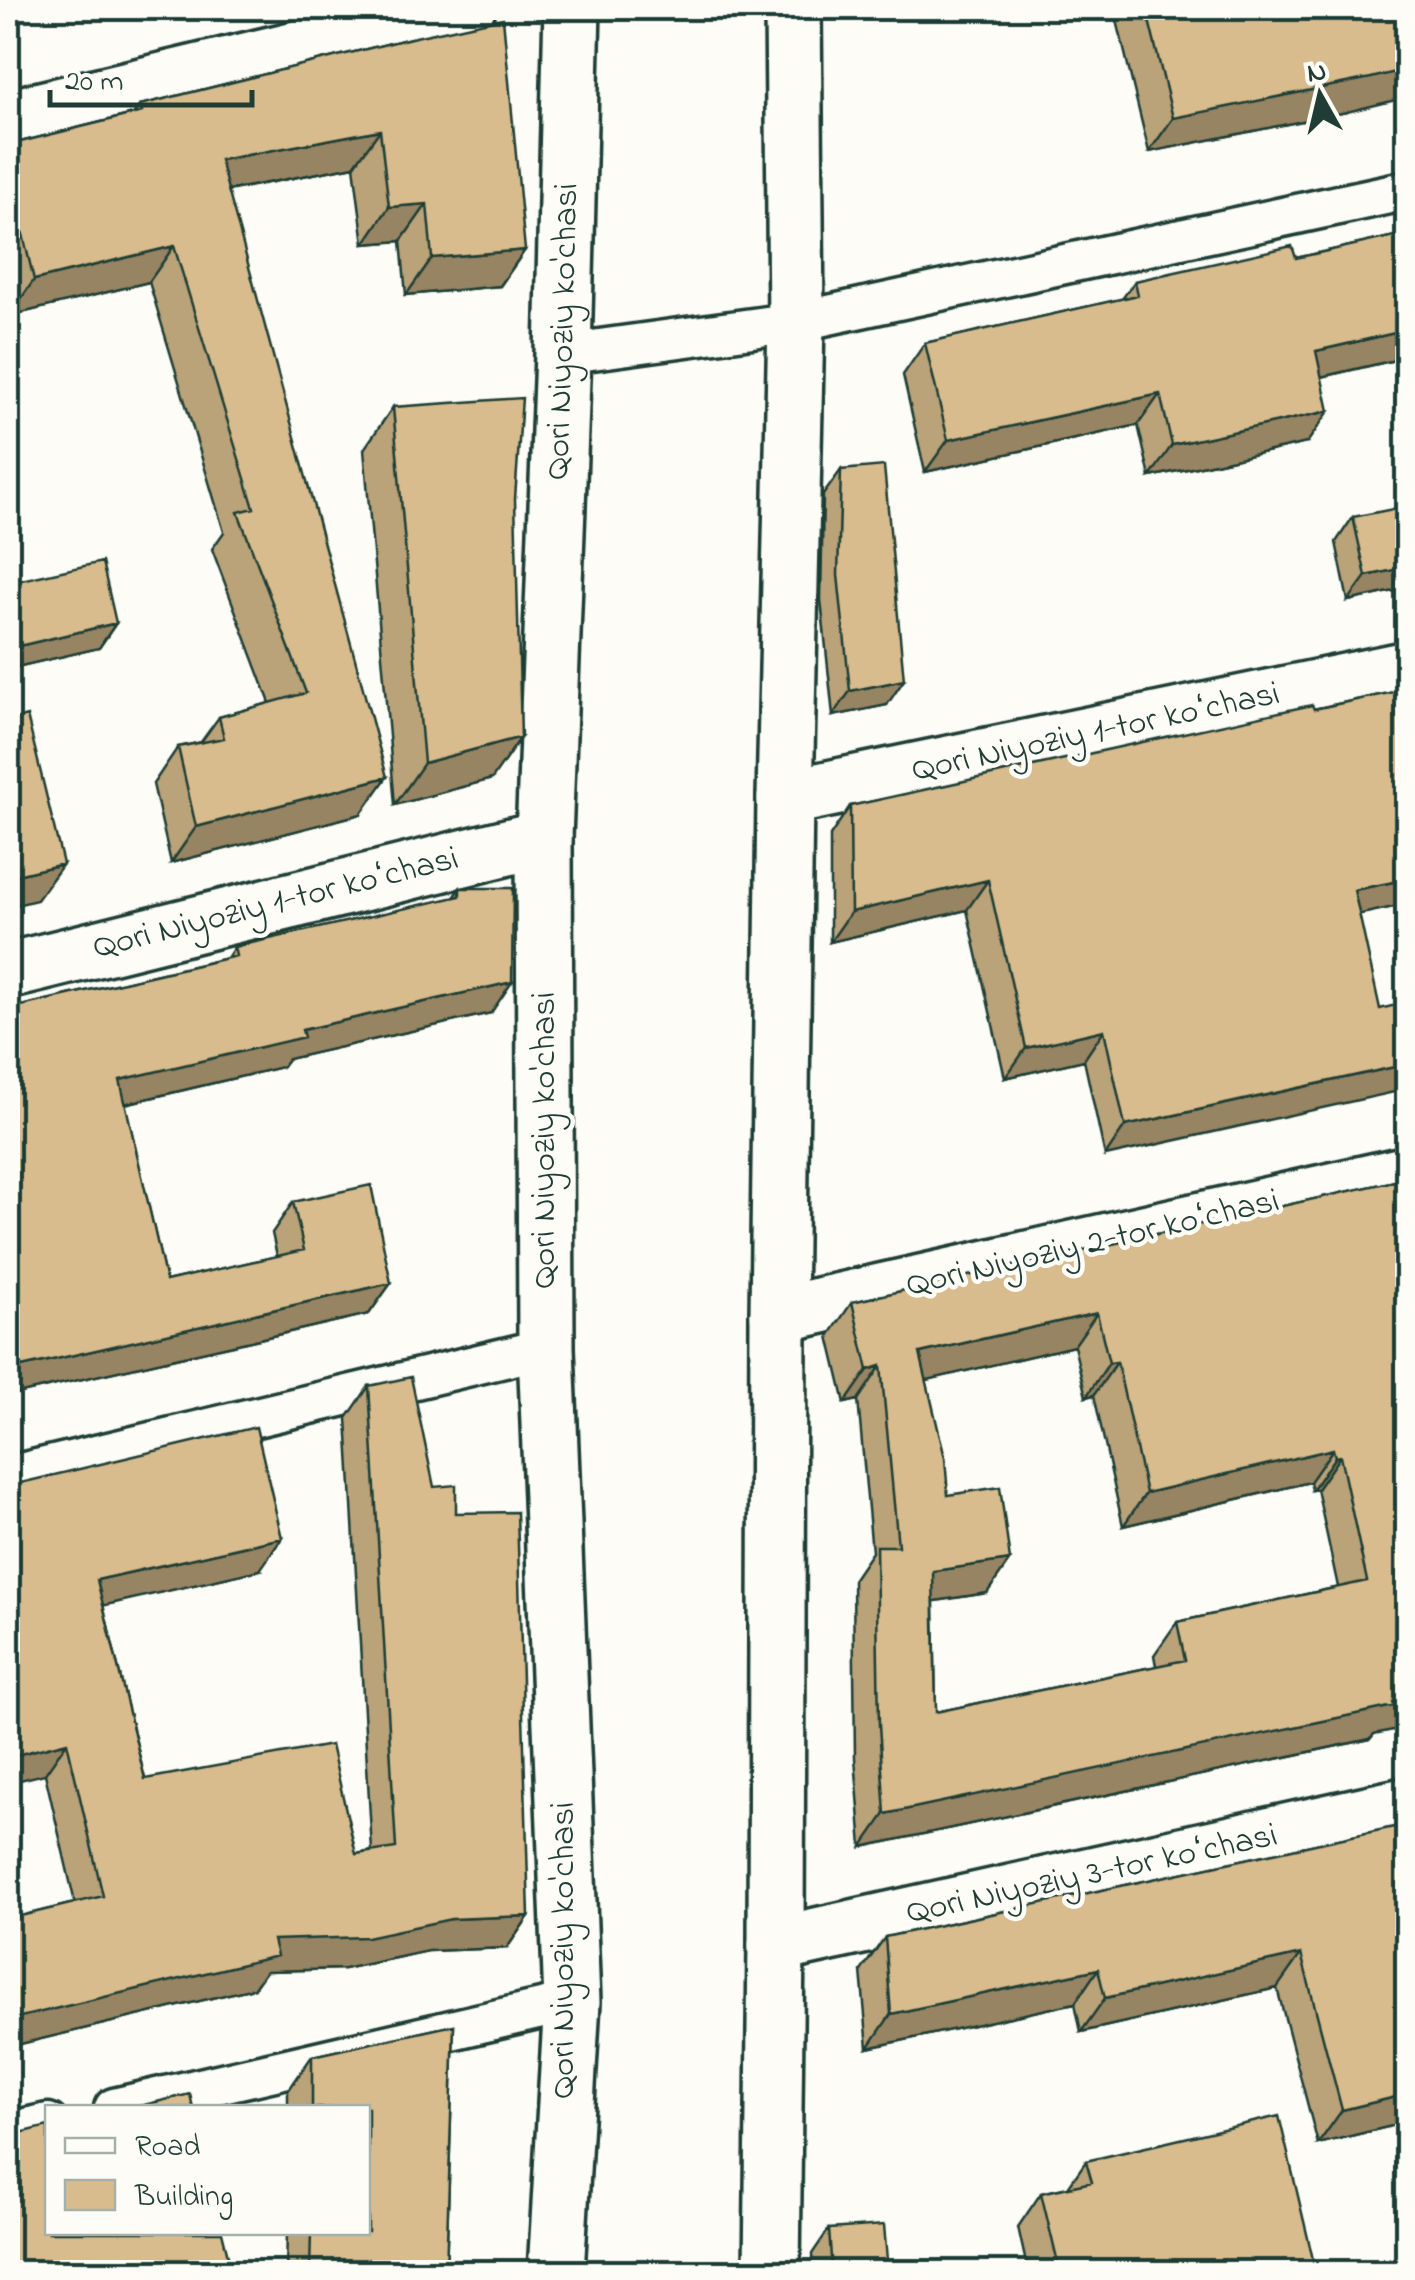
<svg xmlns="http://www.w3.org/2000/svg" width="1415" height="2280" font-family="'Indie Flower',sans-serif">
  <style>
    .lines { fill: none; stroke-linecap: round; stroke-linejoin: round }
    .service-casing { stroke: #1f3d34; stroke-width: 45 }
    .minor-casing { stroke: #1f3d34; stroke-width: 62 }
    .service { stroke: #fdfcf7; stroke-width: 38 }
    .minor { stroke: #fdfcf7; stroke-width: 55 }
    .wall { fill: #baa279; stroke: #1f3d34; stroke-width: 2.5; fill-rule: evenodd }
    .shaded-wall { fill: #978463; stroke: #1f3d34; stroke-width: 2.5 }
    .building { fill: #d8bc8d; stroke: #1f3d34; stroke-width: 2.5; fill-rule: evenodd }
    .labels { text-anchor: middle; dominant-baseline: central; stroke-width: 9; stroke-linejoin: round; paint-order: stroke }
    .street-label { font-size: 35px; fill: #1f3d34; stroke: #fdfcf7 }
  </style>
  <rect width="100%" height="100%" fill="#fdfcf7"/>
  <filter id="ink" filterUnits="userSpaceOnUse"><feTurbulence type="fractalNoise" baseFrequency=".01" numOctaves="2"/><feDisplacementMap in="SourceGraphic" scale="20" xChannelSelector="R" yChannelSelector="G"/><feConvolveMatrix kernelMatrix="1 2 1 2 8 2 1 2 1" color-interpolation-filters="sRGB"/></filter>
  <g filter="url(#ink)">
    <g class="lines">
      <defs>
        <path id="service" d="M563 354 796 322 1408 190
          M8 1476 546 1348
          M114 2108 572 2002
          M8 2132 48 2123"/>
        <g id="minor">
          <path d="M8 118 467 8"/>
          <path d="M785 798 1408 669"/>
          <path d="M8 971 544 838"/>
          <path d="M778 1315 1408 1174"/>
          <path d="M776 1945 1408 1805"/>
          <path id="s1" d="M556 2272 572 2002 546 1348 544 838 563 354 572 8"/>
          <path d="M772 2272 776 1945 778 1315 785 798 796 322 793 8"/>
        </g>
      </defs>
      <use href="#service" class="service-casing"/>
      <use href="#minor" class="minor-casing"/>
      <use href="#service" class="service"/>
      <use href="#minor" class="minor"/>
    </g>
    <path class="wall" d="M1114 8H1408L1347 112 1149 152Z
      M411 38 525 250 500 286 406 295 401 241 364 244 354 166 228 191 361 814 171 863 153 784 178 747 201 742 219 717 270 703 212 549 224 532 149 282 9 316 8 311V145L133 114 140 105Z
      M1408 233V357L1322 377 1307 443 1150 477 1138 425 925 472 903 375 925 343 1122 299 1135 281 1296 258Z
      M393 407 492 779 395 805 364 449Z
      M841 470 887 705 833 716 821 600 823 495Z
      M1353 517 1408 588 1348 601 1336 542Z
      M8 583 116 623 99 648 8 669Z
      M1408 689V904L1359 914 1105 1156 1084 1060 1005 1078 967 910 830 942V836L850 806Z
      M460 888 491 1013 288 1059 282 1067 125 1104 166 1281 277 1256 272 1233 293 1202 391 1283 369 1314 8 1396V1009L227 958 234 947 454 898Z
      M1408 1178 1406 1472 1374 1734 1370 1739 862 1847 855 1758 853 1580 872 1552 858 1400 845 1403 829 1336 852 1302ZM1074 1346 1086 1397 1094 1395 1123 1526 1310 1482 1312 1490 1317 1489 1338 1587 1177 1622 1154 1655 1156 1666 936 1712 934 1601 987 1593 948 1495 926 1380Z
      M369 1386 434 1487 456 1513 529 1916 507 1948 428 1951 344 1969 266 1971 254 1988 8 2047V1919L75 1903 45 1774 8 1486 260 1570 103 1605 145 1779 356 1854 372 1851 347 1418Z
      M1408 1824V2122L1318 2144 1277 1988 1081 2032 1075 2003 868 2048 861 1971 885 1937Z
      M454 2025 446 2272H286L287 2232H368V2108H288V2091L312 2056Z
      M1086 2161 1316 2272H1028L1018 2227 1041 2193 1068 2187Z
      M829 2229 888 2272H813L812 2254Z"/>
    <path class="shaded-wall" d="M1408 69V97L1347 112 1149 152 1173 118Z
      M380 130 354 166 194 197 220 160Z
      M427 204 401 241 364 244 389 207Z
      M20 222 8 240V226Z
      M174 246 149 282 9 316 34 280Z
      M525 250 500 286 406 295 432 258Z
      M1408 330V357L1294 383 1316 351Z
      M1160 394 1138 425 925 472 948 440Z
      M1329 411 1307 443 1150 477 1172 445Z
      M1408 567V588L1348 601 1366 576Z
      M116 623 99 648 8 669V662L19 646Z
      M904 680 887 705 833 716 850 691Z
      M521 737 492 779 395 805 424 763Z
      M387 777 361 814 171 863 196 827Z
      M63 864 37 900 8 907V877Z
      M1408 879V904L1333 920 1354 890Z
      M988 880 967 910 830 942 851 912Z
      M512 982 491 1013 288 1059 282 1067 98 1110 120 1080 302 1030Z
      M1104 1030 1084 1060 1005 1078 1026 1048Z
      M1408 1064V1089L1105 1156 1125 1126Z
      M391 1283 369 1314 8 1396V1370Z
      M1097 1313 1074 1346 897 1387 920 1353Z
      M1117 1362 1094 1395 1086 1397 1109 1363Z
      M881 1366 858 1400 845 1403 868 1370Z
      M1408 1443V1471L1377 1478 1400 1444Z
      M1333 1449 1310 1482 1123 1526 1146 1493Z
      M1340 1456 1317 1489 1312 1490 1335 1457Z
      M282 1538 260 1570 75 1612 97 1580Z
      M1010 1560 987 1593 910 1605 933 1571Z
      M1408 1699V1727L1374 1734 1370 1739 862 1847 885 1814Z
      M67 1742 45 1774 8 1783V1757Z
      M529 1916 507 1948 428 1951 344 1969 266 1971 254 1988 8 2047V2020L273 1940 451 1919Z
      M1301 1954 1277 1988 1081 2032 1105 1998Z
      M1098 1969 1075 2003 868 2048 891 2014Z
      M1408 2094V2122L1318 2144 1342 2110Z"/>
    <path class="building" d="M1146 8H1408V69L1371 78 1173 118Z
      M503 18 525 250 432 258 427 204 389 207 380 130 220 160 387 777 196 827 178 747 224 738 219 717 306 693 238 512 254 508 174 246 34 280 20 222 8 226V145L142 112 140 105 411 38Z
      M1408 233V330L1316 351 1329 411 1172 445 1160 394 948 440 925 343 1138 295 1135 281 1292 246 1296 258Z
      M522 398 515 499 521 737 424 763 393 407Z
      M884 466 904 680 850 691 838 575 841 470Z
      M1408 506V567L1366 576 1353 517Z
      M102 562 116 623 19 646 8 595V583Z
      M1408 689V879L1354 890 1380 1009 1408 1002V1064L1125 1126 1104 1030 1026 1048 988 880 851 912 850 806 1312 705 1314 709Z
      M27 716 63 864 8 877V721Z
      M460 888H513L512 982 302 1030 304 1037 120 1080 166 1281 304 1250 293 1202 371 1185 391 1283 8 1370V1275L18 1273 8 1228V1009L236 956 234 947 460 896Z
      M1408 1178V1443L1400 1444 1408 1479V1699L1393 1702 1394 1706 885 1814 879 1725 876 1546H898L881 1366 868 1370 852 1302ZM1097 1313 1109 1363 1117 1362 1146 1493 1333 1449 1335 1457 1340 1456 1367 1581 1177 1622 1185 1660 936 1712 933 1571 1010 1560 1000 1487 948 1495 945 1458 920 1353Z
      M411 1377 434 1487 456 1485V1513L517 1512 529 1916 451 1919 367 1937 273 1940 277 1956 8 2020V1919L103 1896 67 1742 8 1757V1486L256 1427 282 1538 97 1580 145 1779 331 1745 356 1854 396 1848 369 1386Z
      M1408 1824V2094L1342 2110 1301 1954 1105 1998 1098 1969 891 2014 885 1937Z
      M454 2025 446 2272H310L311 2232H368V2108H312V2056Z
      M190 2094 193 2108H131Z
      M1279 2116 1316 2272H1060L1041 2193 1092 2182 1086 2161Z
      M48 2126V2232H222L232 2272H8V2136Z
      M884 2225 888 2272H832L829 2229Z
      M1408 2261V2272H1358Z"/>
  </g>
  <g class="labels">
    <g class="street-label">
      <text stroke="none"><textPath href="#s1" startOffset="1942">Qori Niyoziy ko'chasi</textPath></text>
      <text transform="translate(1096 733) rotate(-12)">Qori Niyoziy 1-tor koʻchasi</text>
      <text transform="translate(276 904) rotate(-14)">Qori Niyoziy 1-tor koʻchasi</text>
      <text transform="translate(545 1140) rotate(-90)">Qori Niyoziy ko'chasi</text>
      <text transform="translate(1093 1244) rotate(-13)">Qori Niyoziy 2-tor koʻchasi</text>
      <text transform="translate(1092 1875) rotate(-12)">Qori Niyoziy 3-tor koʻchasi</text>
      <text transform="translate(564 1950) rotate(-90)">Qori Niyoziy ko'chasi</text>
    </g>
  </g>
  <rect width="1415" height="2280" fill="none" stroke="#fdfcf7" stroke-width="40"/>
  <rect x="20" y="20" width="1375" height="2240" fill="none" stroke="#1f3d34" stroke-width="4" filter="url(#ink)"/>
  <rect x="45" y="2105" width="325" height="130" fill="#fdfcf7" stroke="#a4b0a9" stroke-width="2.5"/>
  <rect x="65" y="2138" width="50" height="15" fill="#fdfcf7" stroke="#a4b0a9" stroke-width="2.5"/>
  <text x="135" y="2155" font-size="30" fill="#1f3d34">Road</text>
  <rect x="65" y="2180" width="50" height="30" fill="#d8bc8d" stroke="#a4b0a9" stroke-width="2.5"/>
  <text x="135" y="2205" font-size="30" fill="#1f3d34">Building</text>
  <g transform="translate(1320 95) rotate(352)" stroke="#fdfcf7" stroke-width="8" paint-order="stroke">
  <path d="M0-8L18 38L0 25L-18 38Z" fill="#1f3d34"/>
  <text y="-15" font-size="28" font-weight="bold" text-anchor="middle" fill="#1f3d34">N</text>
  </g>
  <path d="M50 90v15h202v-15" fill="none" stroke="#1f3d34" stroke-width="5"/>
  <text x="65" y="90" font-size="30" fill="#1f3d34" stroke="#fdfcf7" stroke-width="8" paint-order="stroke">20 m</text>
</svg>
